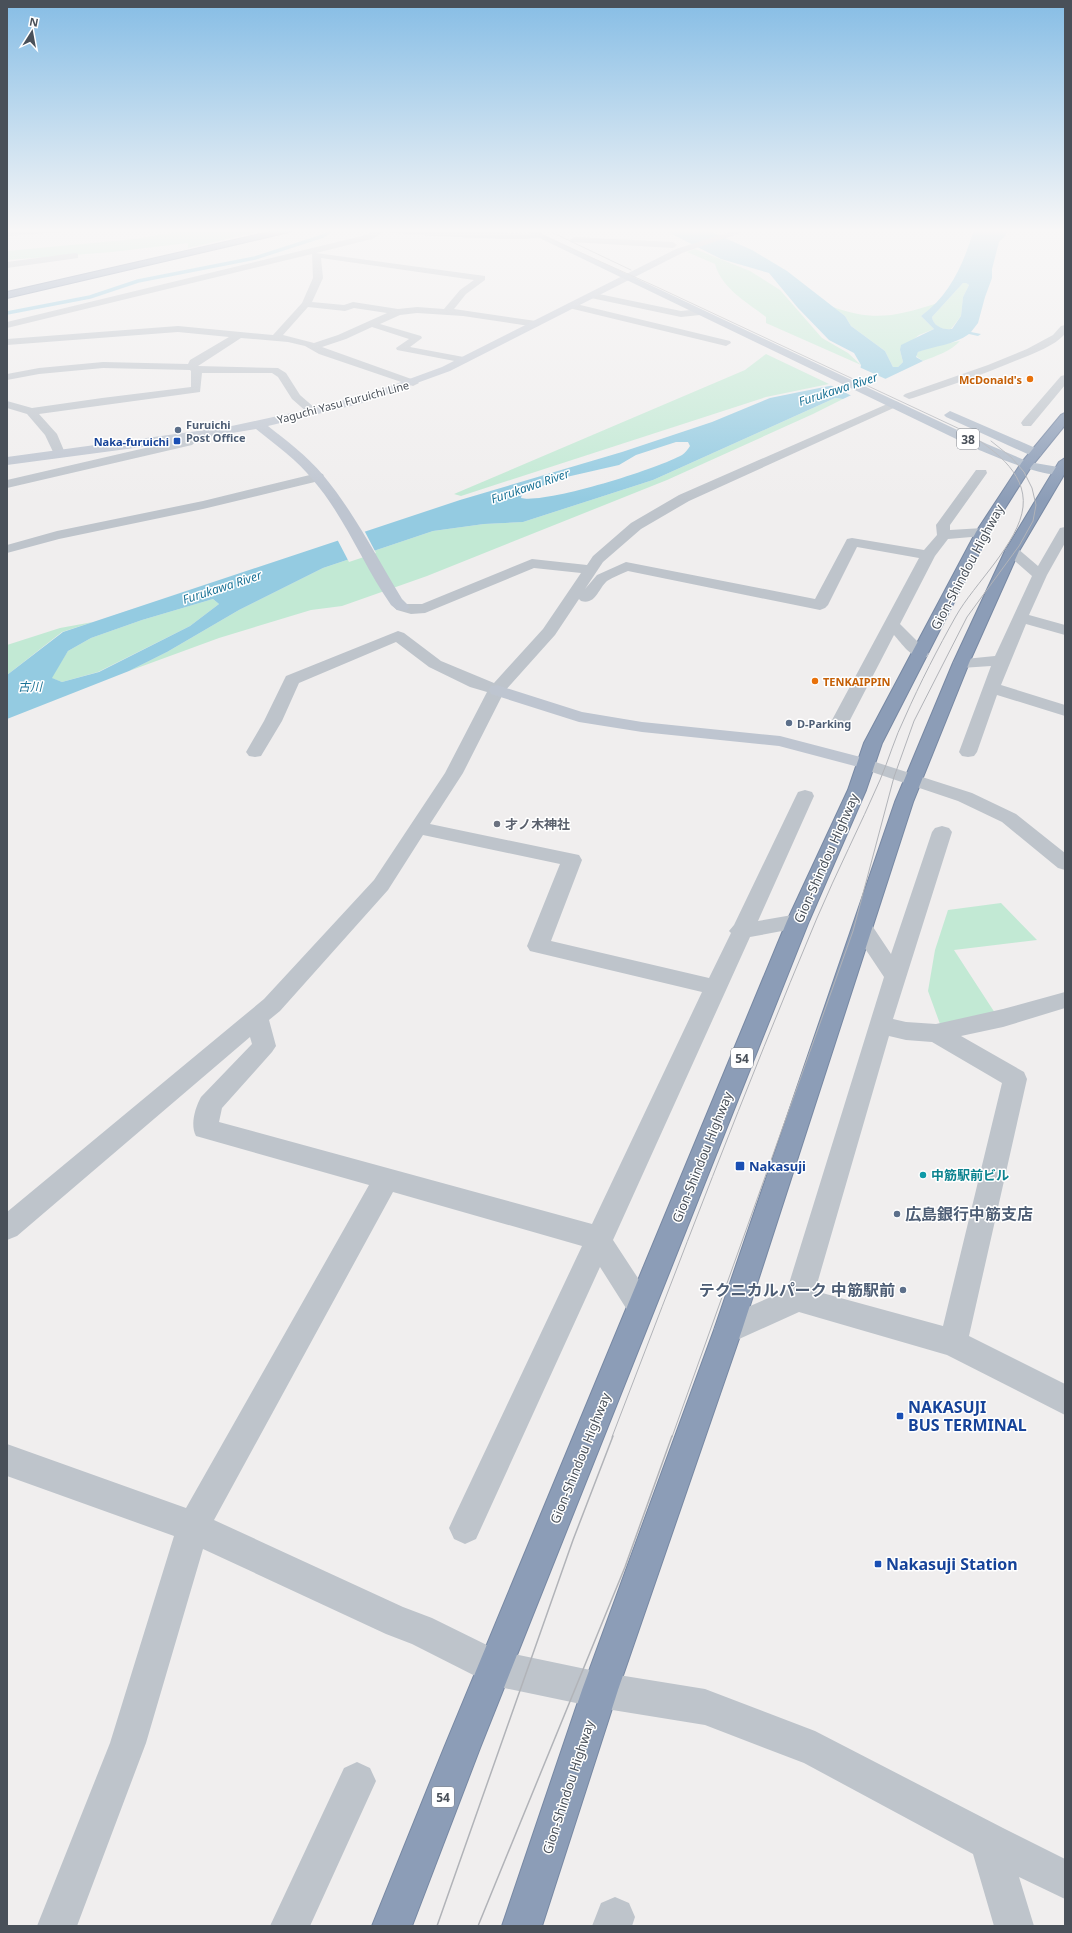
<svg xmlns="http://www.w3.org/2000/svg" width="1072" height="1933" font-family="'Noto Sans','Noto Sans JP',sans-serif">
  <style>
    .green { fill: #c2e9d4 }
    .water { fill: #94cbe1; fill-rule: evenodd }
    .pier { fill: #f0eeee }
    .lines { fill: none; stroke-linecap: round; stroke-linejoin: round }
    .stream { stroke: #94cbe1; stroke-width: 3.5 }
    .highway-casing { stroke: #7788a3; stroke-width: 2 }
    .street { fill: #bec4cb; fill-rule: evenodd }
    .secondary { fill: #bec5d0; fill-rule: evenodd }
    .primary { fill: #b1bcca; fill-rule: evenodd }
    .highway { fill: #8c9db7; fill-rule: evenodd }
    .tram-far1 { stroke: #b1b3b8; stroke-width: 1 }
    .tram { stroke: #b1b3b8; stroke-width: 1.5 }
    .food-dot { fill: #e8710a; stroke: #fff; stroke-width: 1.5 }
    .service-dot { fill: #5c6f8a; stroke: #fff; stroke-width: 1.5 }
    .transit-dot { fill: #1a4fb4; stroke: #fff; stroke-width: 1.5 }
    .worship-dot { fill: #6b7280; stroke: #fff; stroke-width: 1.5 }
    .culture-dot { fill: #0f9aa8; stroke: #fff; stroke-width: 1.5 }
    .labels { text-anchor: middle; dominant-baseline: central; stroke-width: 3; stroke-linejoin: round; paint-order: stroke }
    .far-food-label { font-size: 11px; font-weight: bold; fill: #c56008; stroke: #fff; text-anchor: end }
    .far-street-label { font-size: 11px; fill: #495059; stroke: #fff }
    .far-service-label { font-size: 11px; font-weight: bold; fill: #4e5e75; stroke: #fff; text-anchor: start }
    .far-transit-label { font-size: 11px; font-weight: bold; fill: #164399; stroke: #fff; text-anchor: end }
    .far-water-label { font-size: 12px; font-style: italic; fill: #1d7497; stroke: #fff }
    .shield { fill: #fff; stroke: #80848b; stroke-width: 1 }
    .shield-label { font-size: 12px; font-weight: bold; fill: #495059 }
    .street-label { font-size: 13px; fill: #495059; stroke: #fff }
    .worship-label { font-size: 13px; font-weight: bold; fill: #5b616d; stroke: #fff; text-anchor: start }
    .transit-label { font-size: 13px; font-weight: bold; fill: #164399; stroke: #fff; text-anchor: start }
    .culture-label { font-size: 13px; font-weight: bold; fill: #0d838f; stroke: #fff; text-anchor: start }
    .near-service-label { font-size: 16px; font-weight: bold; fill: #4e5e75; stroke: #fff; text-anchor: start }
    .near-transit-label { font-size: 16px; font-weight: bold; fill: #164399; stroke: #fff; text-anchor: start }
  </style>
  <rect width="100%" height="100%" fill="#f0eeee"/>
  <path class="green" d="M187 230H254L257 232 188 248V243L112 252 7 260V251L135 239Z
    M695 249 750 271 780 290 822 338 848 353 861 365 766 323V317C747 302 722 289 715 264L687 252Z
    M963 283H966L969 285 963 297 961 316 951 329C943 330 933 327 932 317Z
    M938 303 921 316 934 329 919 335 900 350 903 362 898 367H893L885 351 851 326 845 316 833 307C875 322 896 316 938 303Z
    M960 341C951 351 936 356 923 361L916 356 918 352 933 346Z
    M766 354 829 384 766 397 461 496 454 494 745 370Z
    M835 398 843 399 813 414 667 480 427 576 342 606 311 610 219 638 129 671 167 652 239 610 323 568 433 531 484 524 523 522 653 480Z
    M213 599 219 604 190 626 98 672 62 682 51 678 68 651 91 638 142 620Z
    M93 622 62 632 7 675V645L60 628Z
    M1001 903 1037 940 954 950 995 1013 940 1024 928 991 935 950 948 910Z"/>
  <path class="water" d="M664 230H707L752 250 787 271 845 316 851 326 885 351 893 367H898L903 362 900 350 901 345 934 329 921 316C951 294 963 264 974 230H1008L1005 236 999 242 992 269V278L985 297 978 323 971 332 981 334 978 336 969 334C954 345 934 346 918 352L916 357 923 361 843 399 835 398 653 480 523 522 484 524 433 531 323 568 239 610 167 652 129 671 7 719V675L63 632 460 500 622 452 712 422 770 398 849 382 859 376 861 365 854 353 829 340 798 308 769 273 721 259ZM963 283H966L969 285 963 297 961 316 952 329C943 330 933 326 932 317ZM676 442H688L690 446C688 449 685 453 682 455 657 469 546 504 521 498L522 494 562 478 619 465 636 455ZM213 599 219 604 190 626 99 672 62 682 52 678 68 651 91 638 142 620Z"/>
  <path class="pier" d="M859 367 888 380 852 396 828 384 848 380 858 374Z
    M364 530 376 553 349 562 337 539Z"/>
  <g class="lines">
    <path class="stream" d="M7 313 90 297 138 281 255 258 323 236 329 232"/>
    <defs>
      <path id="highway" d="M278 230H293L289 232 7 298V292Z
        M1065 413V425L1031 467 990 532 882 743 866 790 809 921 480 1748 412 1926H372L444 1748 787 921 848 790 864 743 976 532 1022 462 1061 415Z
        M1065 458V473L1019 551 969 663 913 802 742 1330 618 1690 542 1926H502L582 1690 714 1330 895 802 953 663 1005 551 1059 462Z"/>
    </defs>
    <use href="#highway" class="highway-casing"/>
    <path class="street" d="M29 230H70L66 232 7 236V232Z
      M376 230H431L541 234 542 236C534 244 404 234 384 232L372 239 316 253 485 276V280L466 294 454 309 536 321 541 324 536 327 463 316 417 313 400 315 380 324 421 336 422 338 410 347 469 358 470 360 465 363 397 350 396 348 409 339 372 327 346 339 322 347 417 381 419 383 413 386 319 354 305 346 288 342 241 338 198 366 278 368 286 373 300 395 316 409 318 411 316 413H308L292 399 278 377 272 373H202L200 392 39 414 57 434 65 453 59 457 55 456 45 435 27 414 7 408V401L32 408 102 398 191 387V371L190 370 103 368 39 374 7 380V374L39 368 103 362 188 364 190 360 229 337 178 332 7 345V339L178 326 273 335 302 303 313 278 312 254 7 328V322L366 235ZM321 258 474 280 460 290 444 309 417 307 398 309 353 302 344 305 312 302 323 278ZM308 307 345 311 354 308 387 313 338 335 314 343 283 335Z
      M574 237 673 242 677 245 673 248 571 242 570 240Z
      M75 253 78 254V258L7 268V262Z
      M594 293 681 311 700 309 705 312 700 315 681 317 591 298 589 296Z
      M572 303 730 341 731 343 726 346 569 308 567 306 569 304Z
      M1065 325V334C1054 346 1035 353 1020 359 985 374 949 386 913 398L909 399 903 396 905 394 988 365 1027 349 1053 335 1061 326Z
      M1065 375V385L1031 426H1023L1021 423 1023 420 1061 376Z
      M894 401 898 402 900 404 898 406 689 501 641 529 603 562 585 589 597 575 626 562 815 599 847 539 852 538 924 550 937 535 936 525 976 470H986L987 473 950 525V530L983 528 988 529 990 532 988 535 983 536 948 539 935 556 900 624 927 651 929 654 927 657C913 661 903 645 894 635L850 720 847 724 841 725 835 724 832 720 919 558 857 547 828 605 825 608 820 610 628 571C621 574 613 577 607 581 598 589 596 605 581 601L579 599 555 635 504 692 463 773 430 824 579 855 582 860 551 941 709 978 731 933 729 931 734 925 796 796 798 792 805 790 812 792 814 796 758 921 798 914 805 916 809 921 805 926 798 928 750 937 613 1240 651 1298 655 1307 651 1316 641 1320 631 1316 600 1267 476 1539 465 1544 454 1539 449 1528 454 1517 582 1246 393 1192 214 1520 403 1607 432 1618 499 1651 600 1672 705 1689 815 1731 1003 1828 1065 1859V1899L1019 1877 1034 1926H994L973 1854 804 1763 705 1725 600 1708 495 1686 412 1644 386 1634 203 1549 146 1743 77 1926H37L110 1743 174 1536 7 1476V1444L186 1508 369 1185 196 1136C190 1125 195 1108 201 1097L252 1044 250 1037 17 1236 7 1240V1212L264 999 374 880 445 773 487 692 470 687 429 667 396 642 299 683 282 721 261 756 255 757 249 756 246 752 264 721 284 680 286 676 398 631 404 633 441 661 494 683 543 629 581 573 534 568 425 613 411 614 397 610 394 607 397 604H422L532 559 587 565 593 556 631 523 679 495ZM423 835 560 864 527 946 530 951 702 992 592 1224 219 1122 222 1108 272 1052 276 1046 269 1020 280 1011 388 890Z
      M195 432 201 436 192 445 7 488V480L184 439Z
      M318 473 323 474 324 477 323 480 203 509 59 539 7 553V545L57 531 203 501Z
      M1065 527V543L1047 575 1029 615 1065 625V635L1026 624 1001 685 1065 705V716L997 695 977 752 974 756 968 757 962 756 959 752 991 666 961 668 955 666 953 663 955 660 995 656 1032 576 1007 554 1005 551 1007 548H1017L1038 566 1060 528Z
      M866 759 972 793 1016 814 1065 853V870L1058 868 1002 822 958 801 860 768 857 764 860 760Z
      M942 826 949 828 952 832 893 1019 906 1022 936 1024 1003 1009 1065 992V1008L1003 1027 961 1036 1024 1072 1027 1079 969 1336 1065 1384V1415L947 1355 799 1312 728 1344 718 1340 714 1330 718 1320 787 1290 884 977 852 929 855 924 863 922 871 924 891 954 932 832 935 828ZM889 1036 906 1040 932 1042 1002 1083 943 1326 815 1291Z
      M357 1762 370 1768 376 1781 310 1926H270L344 1768Z
      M615 1897 629 1903 635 1917 632 1926H592L601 1903Z"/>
    <path class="secondary" d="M736 230H749L682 253 450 371 359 404 268 426C287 441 307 456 323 475 354 512 377 558 402 599L410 607 407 610H397L391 605C363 565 345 517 313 480 297 460 276 445 256 429L172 443 7 465V457L227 427 319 407 382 389 442 367 676 249Z
      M497 685 582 712 642 722 780 736 872 760 875 764 872 768 866 769 779 746 642 732 579 722 491 694 489 690 491 686Z"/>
    <path class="primary" d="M523 230H534L987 444 1029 462 1064 468 1065 472C1055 483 992 455 979 450Z
      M950 411 1040 450 1042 453 1040 456H1032L946 417 944 415Z"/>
    <use href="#highway" class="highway"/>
    <path class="tram-far1" d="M530 230 657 287 964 431C990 447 1027 471 1023 507 1019 543 974 584 956 616 938 648 920 683 905 717 895 737 889 759 880 780 860 826 837 871 817 918 745 1089 679 1263 612 1437
      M547 230 631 270
      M672 1437 853 931 894 777 914 721 967 617 1019 546 1033 521 1036 505 1032 488 1024 472 1011 457 991 441"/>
    <path class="tram" d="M437 1926 573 1540 613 1436
      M478 1926 625 1567 672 1436"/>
  </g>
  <linearGradient id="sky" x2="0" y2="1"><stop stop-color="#86bde5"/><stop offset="0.46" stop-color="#f8f7f7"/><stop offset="1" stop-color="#f8f7f7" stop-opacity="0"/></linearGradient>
  <rect width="1072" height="501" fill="url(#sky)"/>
  <g class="food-dot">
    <circle cx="1030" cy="379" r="4"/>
    <circle cx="815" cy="681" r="4"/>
  </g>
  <g class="service-dot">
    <circle cx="178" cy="430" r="4"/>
    <circle cx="789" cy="723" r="4"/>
    <circle cx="897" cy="1214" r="4"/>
    <circle cx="903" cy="1290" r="4"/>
  </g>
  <g class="transit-dot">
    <rect x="173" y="437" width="8" height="8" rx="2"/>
    <rect x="735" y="1161" width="10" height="10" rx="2"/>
    <rect x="896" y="1412" width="8" height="8" rx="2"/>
    <rect x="874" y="1560" width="8" height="8" rx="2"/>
  </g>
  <circle class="worship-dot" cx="497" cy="824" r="4"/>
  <circle class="culture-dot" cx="923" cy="1175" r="4"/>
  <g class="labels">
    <g class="far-food-label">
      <text x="1022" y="379">McDonald's</text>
      <text x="823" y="681" text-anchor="start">TENKAIPPIN</text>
    </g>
    <g class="far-street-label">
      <text transform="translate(343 402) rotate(-15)">Yaguchi Yasu Furuichi Line</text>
    </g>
    <g class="far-service-label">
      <text x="186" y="424">Furuichi<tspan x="186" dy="13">Post Office</tspan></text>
      <text x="797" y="723">D-Parking</text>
    </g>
    <g class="far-transit-label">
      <text x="169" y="441">Naka-furuichi</text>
    </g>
    <g class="far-water-label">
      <text transform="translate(838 389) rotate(-18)">Furukawa River</text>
      <text transform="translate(530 486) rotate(-19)">Furukawa River</text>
      <text transform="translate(222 587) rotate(-18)">Furukawa River</text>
      <text x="30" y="686">古川</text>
    </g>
    <g class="shield">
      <rect x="957" y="429" width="22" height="20" rx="3"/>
      <rect x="731" y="1048" width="22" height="20" rx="3"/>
      <rect x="432" y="1787" width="22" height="20" rx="3"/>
    </g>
    <g class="shield-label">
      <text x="968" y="439">38</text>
      <text x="742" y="1058">54</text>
      <text x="443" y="1797">54</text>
    </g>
    <g class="street-label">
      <text transform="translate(967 567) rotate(-62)">Gion-Shindou Highway</text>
      <text transform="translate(826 858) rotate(-66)">Gion-Shindou Highway</text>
      <text transform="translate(702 1157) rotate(-68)">Gion-Shindou Highway</text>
      <text transform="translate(580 1458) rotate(-68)">Gion-Shindou Highway</text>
      <text transform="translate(568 1787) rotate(-72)">Gion-Shindou Highway</text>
    </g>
    <g class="worship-label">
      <text x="505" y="824">才ノ木神社</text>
    </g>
    <g class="transit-label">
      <text x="749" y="1166">Nakasuji</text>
    </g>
    <g class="culture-label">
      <text x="931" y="1175">中筋駅前ビル</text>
    </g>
    <g class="near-service-label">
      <text x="905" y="1214">広島銀行中筋支店</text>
      <text x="895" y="1290" text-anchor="end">テクニカルパーク 中筋駅前</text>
    </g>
    <g class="near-transit-label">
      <text x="908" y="1407">NAKASUJI<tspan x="908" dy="18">BUS TERMINAL</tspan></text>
      <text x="886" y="1564">Nakasuji Station</text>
    </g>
  </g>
  <rect width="1072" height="1933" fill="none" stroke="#495059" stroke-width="16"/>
  <g transform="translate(32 32) rotate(11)" stroke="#ffffff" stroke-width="3" paint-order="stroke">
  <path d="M0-3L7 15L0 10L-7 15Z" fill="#495059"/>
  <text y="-6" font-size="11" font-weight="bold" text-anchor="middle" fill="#495059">N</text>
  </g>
</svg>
